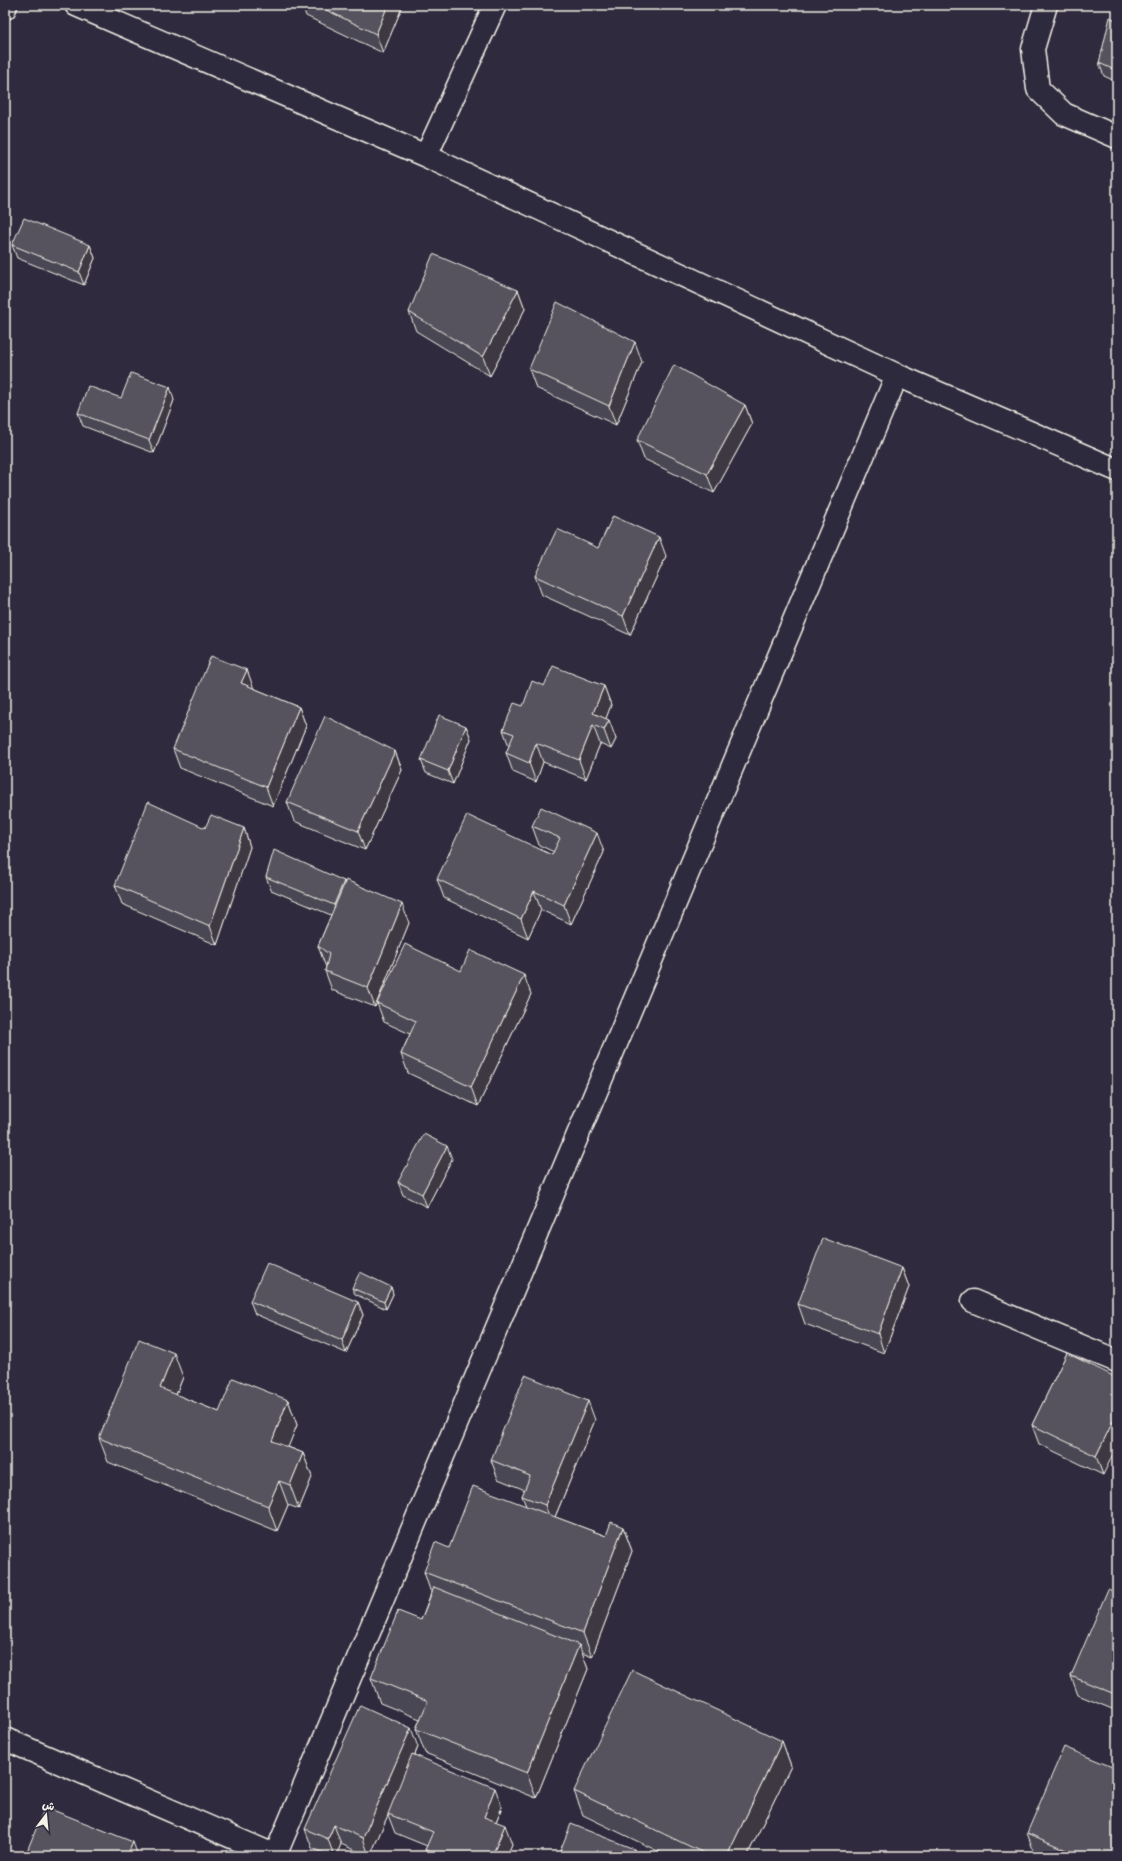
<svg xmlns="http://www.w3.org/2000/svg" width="1122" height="1861" font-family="Caveat,'Playpen Sans Arabic',sans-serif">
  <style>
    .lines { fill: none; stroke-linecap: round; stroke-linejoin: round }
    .street-casing { stroke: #f4f1e8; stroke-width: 25 }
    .street { stroke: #2f2a3d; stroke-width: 22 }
    .wall { fill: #4a4752; stroke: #f4f1e8 }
    .shaded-wall { fill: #3c3942; stroke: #f4f1e8 }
    .building { fill: #56525f; stroke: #f4f1e8 }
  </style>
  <rect width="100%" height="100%" fill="#2f2a3d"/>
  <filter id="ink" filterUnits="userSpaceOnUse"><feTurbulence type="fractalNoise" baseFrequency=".025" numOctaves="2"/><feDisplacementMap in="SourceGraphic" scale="8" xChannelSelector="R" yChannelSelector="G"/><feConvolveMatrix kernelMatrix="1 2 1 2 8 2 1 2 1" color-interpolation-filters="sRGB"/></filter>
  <g filter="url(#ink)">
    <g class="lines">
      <defs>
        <path id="street" d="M76 5 426 156 897 375 1117 470
          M1046 5 1033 49 1038 89 1064 114 1117 137
          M5 8 6 5
          M426 156 495 5
          M973 1301 1117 1361
          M5 1739 276 1856
          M275 1856 897 375"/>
      </defs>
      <use href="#street" class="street-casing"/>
      <use href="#street" class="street"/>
    </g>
    <path class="wall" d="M302 5H403L383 53 306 16Z
      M1117 21V82L1104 76 1099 63Z
      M12 245H90L95 258 84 285 17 258Z
      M518 290 525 309 490 376 416 331 409 312Z
      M642 362 616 425 536 388 529 369Z
      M121 398 174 400 154 453 83 426 78 413Z
      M745 405 752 424 714 493 644 459 637 440Z
      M598 548 666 556 630 635 542 595 535 576Z
      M247 670 253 688 299 707 306 726 273 806 180 768 173 749Z
      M544 686H604L611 705 606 718 616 739 611 749 600 744 586 779 543 762 536 782 513 772 506 753 509 746 503 730 523 706Z
      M466 726 471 739 453 784 426 773 421 760Z
      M395 751 402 770 365 850 294 821 287 802Z
      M532 826 604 852 571 924 541 910 528 938 444 898 437 879 552 855 554 852 539 845Z
      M205 828H244L250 847 217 945 122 904 115 885Z
      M266 877 344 881 345 883 409 923 375 1007 332 990 325 971 326 966 325 965 318 946 331 915 271 890Z
      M461 971 531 994 478 1106 408 1073 401 1054 410 1034 384 1022 377 1003Z
      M452 1159 427 1207 403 1195 398 1182Z
      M902 1268 909 1287 884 1353 805 1324 798 1304Z
      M391 1287 393 1294 386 1309 355 1294 352 1288Z
      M250 1301 358 1302 363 1315 346 1353 255 1314Z
      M1067 1353 1103 1475 1039 1444 1032 1425Z
      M183 1377 176 1395 219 1412 288 1400 297 1425 288 1447 303 1453 312 1477 299 1509 288 1505 277 1531 108 1462 99 1438Z
      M595 1420 555 1517 606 1536 623 1527 632 1551 592 1657 582 1653 588 1669 536 1798 425 1753 416 1729 420 1719 380 1703 371 1678 421 1620 431 1593 424 1572 449 1548 526 1506 522 1496 525 1490 498 1479 491 1460Z
      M1117 1593V1711L1078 1695 1071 1676Z
      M782 1741 791 1766 747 1856H668L583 1815 574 1791Z
      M418 1747 415 1755 502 1807 496 1822 512 1844 507 1856H427L425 1850 427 1846 395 1833 388 1815 370 1856H367L341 1844 336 1856H331L312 1848 305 1829Z
      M1027 1833 1117 1856H1043L1034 1852Z"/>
    <path class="shaded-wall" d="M388 5H403L383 53 376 34Z
      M90 245 95 258 84 285 79 272Z
      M518 290 525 309 490 376 483 357Z
      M635 342 642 362 616 425 609 406Z
      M170 387 174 400 154 453 149 440Z
      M745 405 752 424 714 493 707 474Z
      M659 537 666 556 630 635 623 616Z
      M247 670 254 689 241 683Z
      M604 686 611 705 602 729 593 713Z
      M299 707 306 726 273 806 266 787Z
      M609 720 616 739 611 749 604 730Z
      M593 725 600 744 586 779 579 760Z
      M466 726 471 739 453 784 448 771Z
      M536 743 543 762 536 782 529 763Z
      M395 751 402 770 365 850 358 831Z
      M244 828 250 847 217 945 210 926Z
      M597 833 604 852 571 924 564 905Z
      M344 881 349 894 338 918 334 905Z
      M534 891 541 910 528 938 521 919Z
      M402 904 409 923 375 1007 368 988Z
      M524 975 531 994 478 1106 471 1087Z
      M447 1146 452 1159 427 1207 422 1194Z
      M902 1268 909 1287 884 1353 878 1334Z
      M391 1287 393 1294 386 1309 384 1302Z
      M358 1302 363 1315 346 1353 342 1340Z
      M174 1353 183 1377 169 1412 160 1388Z
      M288 1400 297 1425 281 1465 272 1441Z
      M588 1401 595 1420 552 1524 545 1505Z
      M1117 1413V1446L1103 1475 1096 1456Z
      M303 1453 312 1477 299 1509 290 1485Z
      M279 1481 288 1505 277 1531 268 1506Z
      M623 1527 632 1551 592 1657 583 1633Z
      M579 1645 588 1669 536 1798 527 1773Z
      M411 1728 418 1747 389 1814H388V1815L370 1856H369L363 1838Z
      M782 1741 791 1766 747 1856H727Z
      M495 1788 502 1807 490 1836 484 1817Z
      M334 1825 341 1844 336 1856H334L328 1839Z
      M505 1825 512 1844 507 1856H492Z
      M133 1842 138 1856H127Z
      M634 1849 637 1856H632Z"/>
    <path class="building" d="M316 5H388L376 34Z
      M1110 17 1117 21V71L1099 63Z
      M24 218 90 245 79 272 12 245Z
      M433 254 518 290 483 357 409 312Z
      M557 302 635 342 609 406 529 369Z
      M674 365 745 405 707 474 637 440Z
      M131 373 170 387 149 440 78 413 88 386 121 398Z
      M613 516 659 537 623 616 535 576 557 529 598 548Z
      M211 656 247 670 241 683 299 707 266 787 173 749Z
      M553 666 604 686 593 713 609 720 604 730 593 725 579 760 536 743 529 763 506 753 514 734 503 730 514 703 523 706 532 681 544 686Z
      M439 715 466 726 448 771 421 760Z
      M325 716 395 751 358 831 287 802Z
      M148 802 205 828 211 815 244 828 210 926 115 885Z
      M541 807 597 833 564 905 534 891 521 919 437 879 467 815 552 855 560 838 532 826Z
      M274 850 344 881 334 905 266 877Z
      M346 880 402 904 368 988 325 971 329 954 318 946Z
      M405 944 461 971 470 950 524 975 471 1087 401 1054 416 1021 377 1003Z
      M424 1134 447 1146 422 1194 398 1182Z
      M823 1238 902 1268 878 1334 798 1304Z
      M267 1263 358 1302 342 1340 250 1301Z
      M360 1272 391 1287 384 1302 352 1288Z
      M139 1339 174 1353 160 1388 219 1412 233 1378 288 1400 272 1441 303 1453 290 1485 279 1481 268 1506 99 1438Z
      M1067 1353 1117 1378V1413L1096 1456 1032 1425Z
      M525 1375 588 1401 545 1505 522 1496 530 1476 491 1460Z
      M473 1486 606 1536 611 1522 623 1527 583 1633 424 1572 435 1542 449 1548Z
      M434 1587 579 1645 527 1773 416 1729 428 1701 371 1678 398 1611 421 1620Z
      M1108 1589 1117 1593V1695L1071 1676Z
      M632 1670 782 1741 727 1856H710L574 1791Z
      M360 1705 411 1728 363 1838 334 1825 328 1839 305 1829Z
      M1064 1747 1117 1769V1856H1080L1027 1833Z
      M412 1754 495 1788 484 1817 505 1825 492 1856H439L425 1850 433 1832 388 1814Z
      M45 1807 133 1842 127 1856H25Z
      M571 1824 634 1849 632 1856H558Z"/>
  </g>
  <rect width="1122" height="1861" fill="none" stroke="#2f2a3d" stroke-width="20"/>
  <rect x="10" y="10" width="1102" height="1841" fill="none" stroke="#f4f1e8" stroke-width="1.5" filter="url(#ink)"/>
  <g transform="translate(46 1815) rotate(16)" stroke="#2f2a3d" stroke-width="3" paint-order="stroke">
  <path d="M0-3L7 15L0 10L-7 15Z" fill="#f4f1e8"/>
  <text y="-6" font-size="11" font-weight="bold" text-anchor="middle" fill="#f4f1e8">ش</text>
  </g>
</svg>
